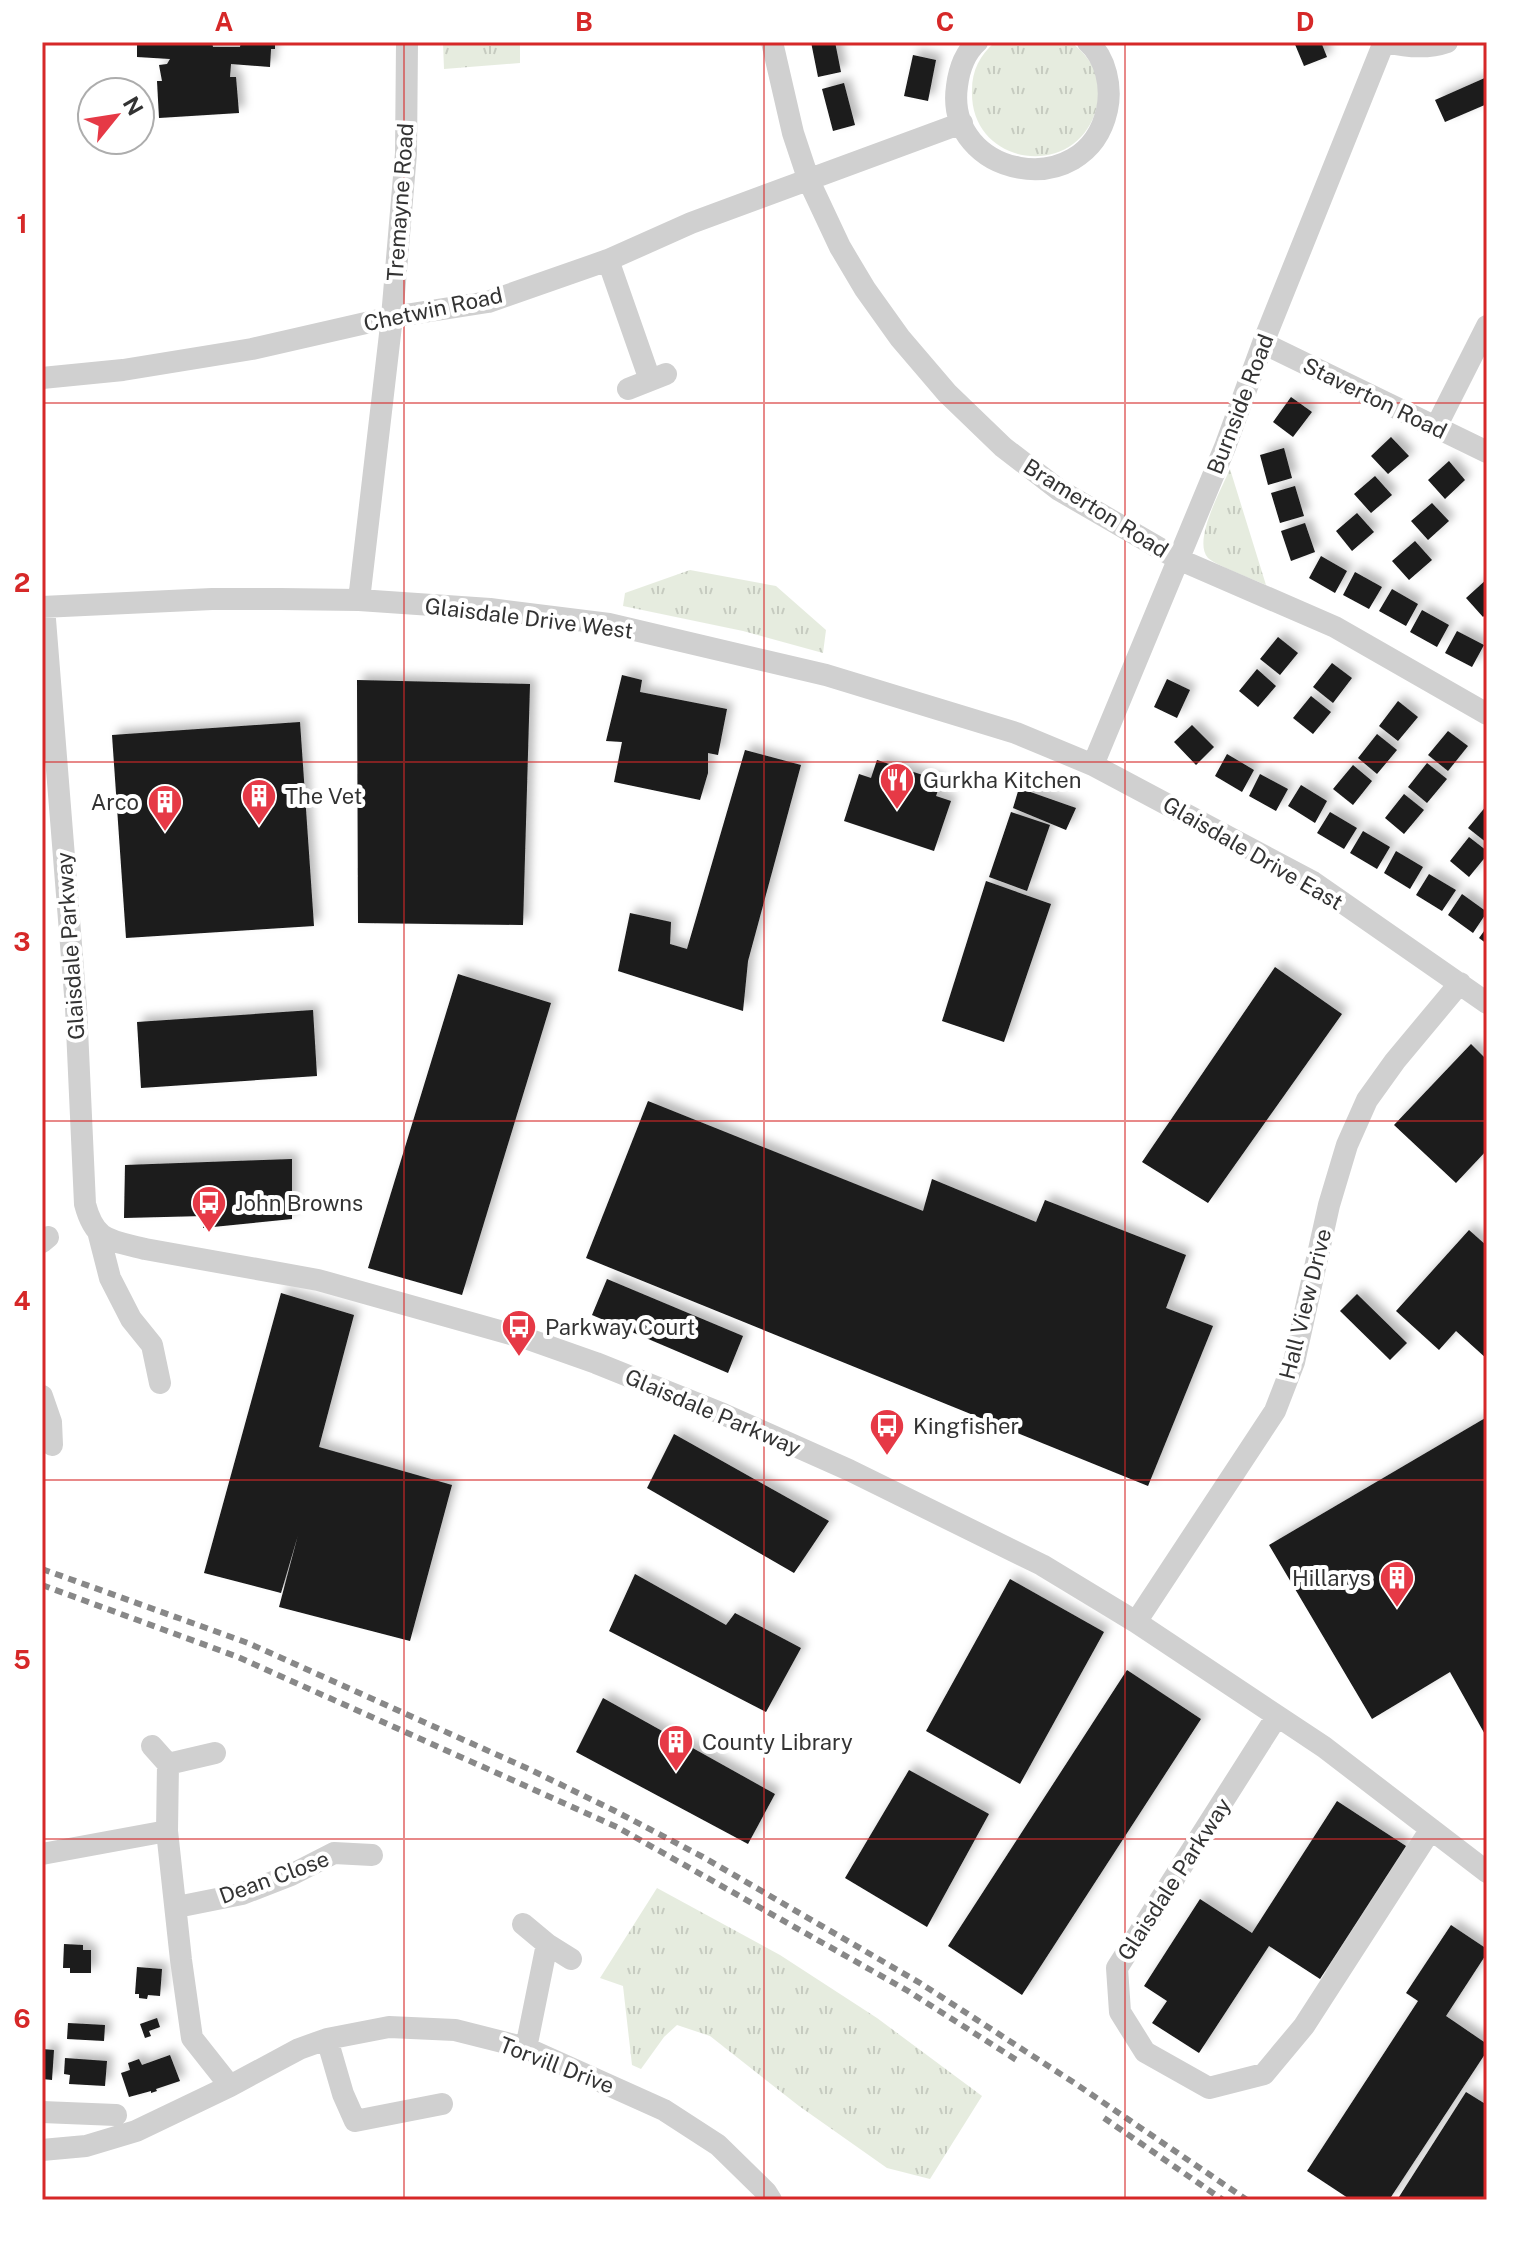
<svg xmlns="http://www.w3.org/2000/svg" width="1529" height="2242" font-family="'Public Sans',sans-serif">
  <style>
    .grass { fill: url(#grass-tufts) }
    .building { fill: #1a1a1a; filter: url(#shadow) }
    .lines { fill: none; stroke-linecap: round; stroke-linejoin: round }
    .minor { stroke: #d0d0d0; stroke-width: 22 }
    .rail { stroke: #888; stroke-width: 6; stroke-dasharray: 8 6; stroke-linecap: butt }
    .grid { fill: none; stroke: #d62828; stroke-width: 2; stroke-opacity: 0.55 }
    .labels { text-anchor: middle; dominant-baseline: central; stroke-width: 8; stroke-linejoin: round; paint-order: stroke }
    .street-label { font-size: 22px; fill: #333; stroke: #fff }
    .poi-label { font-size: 22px; fill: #333; stroke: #fff; text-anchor: start }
    .neatline { fill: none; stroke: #d62828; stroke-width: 3 }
    .grid-label { font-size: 26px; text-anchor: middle; font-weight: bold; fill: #d62828 }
  </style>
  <defs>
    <pattern id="grass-tufts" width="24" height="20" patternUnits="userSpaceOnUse" patternTransform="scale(2)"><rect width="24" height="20" fill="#e6ecdf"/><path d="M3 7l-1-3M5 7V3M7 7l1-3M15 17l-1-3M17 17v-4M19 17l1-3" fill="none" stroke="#c6cbc0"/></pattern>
    <filter id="shadow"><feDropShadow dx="6" dy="-6" stdDeviation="4" flood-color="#0004"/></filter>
  </defs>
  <rect width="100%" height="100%" fill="#fff"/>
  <path class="grass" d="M443 42H520V63L444 69Z
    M995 42H1071C1092 59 1104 78 1097 106 1079 182 969 168 972 90 972 70 980 55 995 42Z
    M1230 469 1266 585C1253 579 1217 566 1208 558 1192 541 1222 488 1230 469Z
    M690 570 776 586 826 630 823 653 743 631 623 606 625 593Z
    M657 1888 780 1955 877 2018 982 2096 930 2179 887 2168 799 2106 710 2036 677 2025 664 2037 641 2069 632 2065 623 1986 600 1978Z"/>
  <path class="building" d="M137 42H212L213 47H240L241 42H275V49H271L270 67 231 64 230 77H236L239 113 159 118 157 81H162L159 65 167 64 170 59 137 57Z
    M811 42H835L841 72 818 77Z
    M1294 42H1321L1327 57 1304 66Z
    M913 55 936 60 928 101 904 96Z
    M1487 77V104L1445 122 1435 100Z
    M844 83 855 125 833 131 822 89Z
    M1291 397 1312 412 1293 437 1273 422Z
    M1391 437 1409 456 1388 474 1371 456Z
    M1284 448 1292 478 1268 485 1260 455Z
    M1449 461 1465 480 1445 499 1428 480Z
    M1375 476 1392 495 1371 513 1354 494Z
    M1295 486 1304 516 1280 523 1271 493Z
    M1432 503 1449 521 1428 540 1411 521Z
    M1357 513 1374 532 1352 551 1336 531Z
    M1305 523 1315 552 1291 561 1281 531Z
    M1415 541 1432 560 1409 580 1392 561Z
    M1321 556 1347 571 1335 593 1309 578Z
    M1355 572 1382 587 1369 609 1343 595Z
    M1487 579V613L1483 617 1466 598Z
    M1392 589 1418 604 1406 626 1379 611Z
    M1422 610 1449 625 1437 647 1410 632Z
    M1457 631 1484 645 1472 667 1445 653Z
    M1278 637 1298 653 1280 675 1260 659Z
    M1332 663 1352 678 1333 703 1313 687Z
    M1257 669 1276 686 1258 707 1239 691Z
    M622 675 642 680 640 692 727 709 718 755 708 753V773L700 800 614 782 622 742 606 741Z
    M1167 679 1190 690 1177 718 1154 707Z
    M357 680 530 684 523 925 358 923Z
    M1311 696 1331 712 1313 734 1293 718Z
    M1398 701 1418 717 1398 741 1379 726Z
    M300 722 314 926 126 938 112 735Z
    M1192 725 1214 747 1196 765 1174 742Z
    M1448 731 1468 746 1448 771 1428 755Z
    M1377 734 1397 750 1377 774 1358 758Z
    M745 750 801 765 748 961 743 1011 618 971 630 913 671 922 670 944 687 949Z
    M1227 754 1254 770 1242 792 1215 776Z
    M877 760 941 781 936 796 951 801 934 851 844 821 859 774 871 778Z
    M1427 763 1447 779 1427 803 1408 787Z
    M1353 765 1372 781 1353 805 1333 789Z
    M1260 774 1288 789 1276 811 1249 796Z
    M1301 785 1327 801 1315 823 1288 806Z
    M1019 788 1076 808 1066 830 1013 808Z
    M1404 794 1424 810 1404 834 1385 818Z
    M1487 805V843L1468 828Z
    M1011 812 1050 825 1027 891 989 877Z
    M1330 812 1357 828 1344 849 1317 833Z
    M1363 831 1390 847 1377 869 1350 853Z
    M1469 837 1487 851V855L1469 877 1450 861Z
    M1396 851 1423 867 1410 889 1384 873Z
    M1429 874 1456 890 1442 911 1416 895Z
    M986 881 1051 904 1004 1042 942 1021Z
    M1462 894 1487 912 1473 933 1448 915Z
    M1487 927V944L1479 938Z
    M1275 967 1342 1014 1208 1203 1142 1162Z
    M458 974 551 1003 462 1295 368 1268Z
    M313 1010 317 1076 141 1088 137 1022Z
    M1471 1044 1487 1060V1150L1456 1183 1394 1125Z
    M648 1101 923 1211 932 1179 1036 1222 1045 1200 1186 1255 1166 1308 1213 1326 1148 1486 586 1258Z
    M292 1159V1219L203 1228 204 1216 124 1218 125 1165Z
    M1469 1230 1487 1246V1359L1456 1331 1439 1350 1396 1311Z
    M607 1279 743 1336 728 1373 592 1315Z
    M281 1293 354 1315 319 1447 452 1485 410 1641 279 1607 298 1535 281 1593 204 1573Z
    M1357 1294 1407 1343 1390 1360 1340 1311Z
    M1487 1417V1738L1450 1672 1372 1719 1269 1545Z
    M674 1434 829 1521 794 1573 647 1488Z
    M635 1574 726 1625 735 1613 801 1648 766 1712 609 1631Z
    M1010 1579 1104 1632 1020 1784 926 1731Z
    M1127 1670 1201 1719 1022 1995 948 1946Z
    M603 1698 775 1794 748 1844 576 1752Z
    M909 1770 989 1814 927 1927 845 1878Z
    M1337 1801 1406 1846 1320 1979 1269 1946 1199 2053 1152 2023 1167 2001 1144 1986 1200 1899 1252 1933Z
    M1451 1925 1487 1949V1953L1446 2016 1487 2044V2051L1389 2200H1351L1307 2171 1418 2001 1406 1993Z
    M64 1944 83 1945V1950H91V1973H70V1968H63Z
    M137 1967 162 1969 160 1996 148 1995 147 1999 139 1998V1994H135Z
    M157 2018 160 2027 149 2031 151 2036 145 2038 140 2024Z
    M68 2023 105 2025 104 2041 67 2039Z
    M42 2049 54 2050 52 2080 42 2079Z
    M170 2055 180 2081 156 2089 157 2091 151 2093V2091L129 2097 121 2073 130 2070 128 2063 139 2059 142 2065Z
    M65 2058 107 2061 105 2086 69 2084 70 2075 64 2074Z
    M1466 2092 1487 2105V2200H1397Z"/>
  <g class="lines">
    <path class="minor" d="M772 42 793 133 809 181 840 247 865 289 900 338 947 393 1003 447 1059 490 1178 559 1335 627 1487 714
      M977 42C965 53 959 70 957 86 944 177 1086 205 1107 110 1112 87 1106 58 1088 42
      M1387 42C1407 47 1427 49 1447 42
      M608 260 650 380
      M1263 343 1487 452
      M42 378 123 370 252 349 392 317 488 302 608 260 691 223 962 123
      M628 389 666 374
      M1436 427 1487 326
      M359 600 392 317 406 153 407 42
      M42 607 212 599H280L359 600 490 609 609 624 826 675 1016 733 1093 765 1313 882 1487 1003
      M44 607 76 1007 85 1204C95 1242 110 1240 145 1249L318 1280 528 1339 596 1363 723 1414 849 1470 1042 1565 1136 1622 1324 1747 1487 1872
      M1093 765 1225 447 1263 343 1384 42
      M99 1235 110 1278 131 1319 152 1345 160 1383
      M42 1242 48 1237
      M42 1396 51 1422 52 1445
      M1136 1622 1275 1411 1294 1362 1329 1205 1347 1145 1367 1100 1395 1061 1460 983
      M1277 1716 1117 1968 1120 2012 1145 2052 1209 2088 1264 2074 1304 2026 1431 1829
      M152 1746 168 1764 167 1831
      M168 1764 215 1753
      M42 1854 167 1831 181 1960 192 2038 230 2086
      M177 1907 242 1894 291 1875 334 1853 372 1855
      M523 1924 547 1944 526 2048
      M547 1944 571 1959
      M327 2039 343 2094 355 2121 442 2104
      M42 2112 116 2115
      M42 2150 86 2146 136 2131 230 2086 299 2049 327 2039 389 2027 455 2030 526 2048 664 2110 718 2145 766 2192 771 2200"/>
    <path class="rail" d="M42 1569 248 1643 533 1771 613 1810 703 1857 920 1983 1076 2084 1247 2200
      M42 1585 238 1657 617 1827 908 1991 1018 2061
      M1104 2118 1223 2200"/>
  </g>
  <path class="grid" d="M404 42V2200M764 42V2200M1125 42V2200M42 403H1487M42 762H1487M42 1121H1487M42 1480H1487M42 1839H1487"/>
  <defs>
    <symbol id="restaurant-pin" viewBox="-11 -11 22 30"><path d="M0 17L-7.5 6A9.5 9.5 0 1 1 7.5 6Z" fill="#e63946" stroke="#fff"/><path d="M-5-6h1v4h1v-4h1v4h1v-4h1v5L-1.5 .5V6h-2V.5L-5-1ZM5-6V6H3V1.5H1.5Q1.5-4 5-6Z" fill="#fff"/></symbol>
    <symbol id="building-pin" viewBox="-11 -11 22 30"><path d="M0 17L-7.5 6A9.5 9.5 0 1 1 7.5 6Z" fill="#e63946" stroke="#fff"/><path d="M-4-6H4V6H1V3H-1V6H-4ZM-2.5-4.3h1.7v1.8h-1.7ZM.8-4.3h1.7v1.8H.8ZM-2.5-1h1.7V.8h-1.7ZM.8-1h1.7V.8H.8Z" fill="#fff"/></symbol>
    <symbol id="bus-pin" viewBox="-11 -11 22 30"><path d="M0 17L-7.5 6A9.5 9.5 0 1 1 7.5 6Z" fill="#e63946" stroke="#fff"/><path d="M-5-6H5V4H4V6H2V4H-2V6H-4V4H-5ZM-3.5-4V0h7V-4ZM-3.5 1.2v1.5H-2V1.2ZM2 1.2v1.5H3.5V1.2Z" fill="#fff"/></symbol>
  </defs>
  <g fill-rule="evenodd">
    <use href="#restaurant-pin" x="877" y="760" width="40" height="54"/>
    <use href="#building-pin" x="239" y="776" width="40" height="54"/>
    <use href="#building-pin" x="145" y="782" width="40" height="54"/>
    <use href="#bus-pin" x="189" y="1183" width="40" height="54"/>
    <use href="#bus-pin" x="499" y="1307" width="40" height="54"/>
    <use href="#bus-pin" x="867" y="1406" width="40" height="54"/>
    <use href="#building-pin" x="1377" y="1558" width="40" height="54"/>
    <use href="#building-pin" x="656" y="1722" width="40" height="54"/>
  </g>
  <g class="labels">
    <g class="street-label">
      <text transform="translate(400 202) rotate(-86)">Tremayne Road</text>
      <text transform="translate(433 309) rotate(-12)">Chetwin Road</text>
      <text transform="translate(1375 398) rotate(26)">Staverton Road</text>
      <text transform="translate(1240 404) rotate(-69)">Burnside Road</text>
      <text transform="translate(1096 508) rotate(32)">Bramerton Road</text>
      <text transform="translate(529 618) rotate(7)">Glaisdale Drive West</text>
      <text transform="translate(1253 853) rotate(30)">Glaisdale Drive East</text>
      <text transform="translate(70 946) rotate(-94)">Glaisdale Parkway</text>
      <text transform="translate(1305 1304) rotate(-76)">Hall View Drive</text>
      <text transform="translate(713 1412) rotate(23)">Glaisdale Parkway</text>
      <text transform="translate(274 1877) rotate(-20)">Dean Close</text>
      <text transform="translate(1174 1879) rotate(-57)">Glaisdale Parkway</text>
      <text transform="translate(557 2065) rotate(21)">Torvill Drive</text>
    </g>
    <g class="poi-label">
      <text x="923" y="780">Gurkha Kitchen</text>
      <text x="285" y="796">The Vet</text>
      <text x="139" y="802" text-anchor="end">Arco</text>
      <text x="235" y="1203">John Browns</text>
      <text x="545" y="1327">Parkway Court</text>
      <text x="913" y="1426">Kingfisher</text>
      <text x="1371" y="1578" text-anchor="end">Hillarys</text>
      <text x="702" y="1742">County Library</text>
    </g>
  </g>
  <rect width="1529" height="2242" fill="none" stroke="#ffffff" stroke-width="88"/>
  <g transform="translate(116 116) rotate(60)"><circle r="38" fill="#ffffff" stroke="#adadad" stroke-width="2"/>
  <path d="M0-6L14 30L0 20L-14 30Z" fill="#e63946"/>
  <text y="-12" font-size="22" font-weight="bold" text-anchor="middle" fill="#333333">N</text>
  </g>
  <rect x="44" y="44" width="1441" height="2154" class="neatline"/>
  <g class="grid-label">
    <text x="224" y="31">A</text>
    <text x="584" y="31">B</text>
    <text x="945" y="31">C</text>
    <text x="1305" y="31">D</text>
    <text x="22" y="233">1</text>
    <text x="22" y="592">2</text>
    <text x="22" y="951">3</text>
    <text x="22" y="1310">4</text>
    <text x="22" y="1669">5</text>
    <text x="22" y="2028">6</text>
  </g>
</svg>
